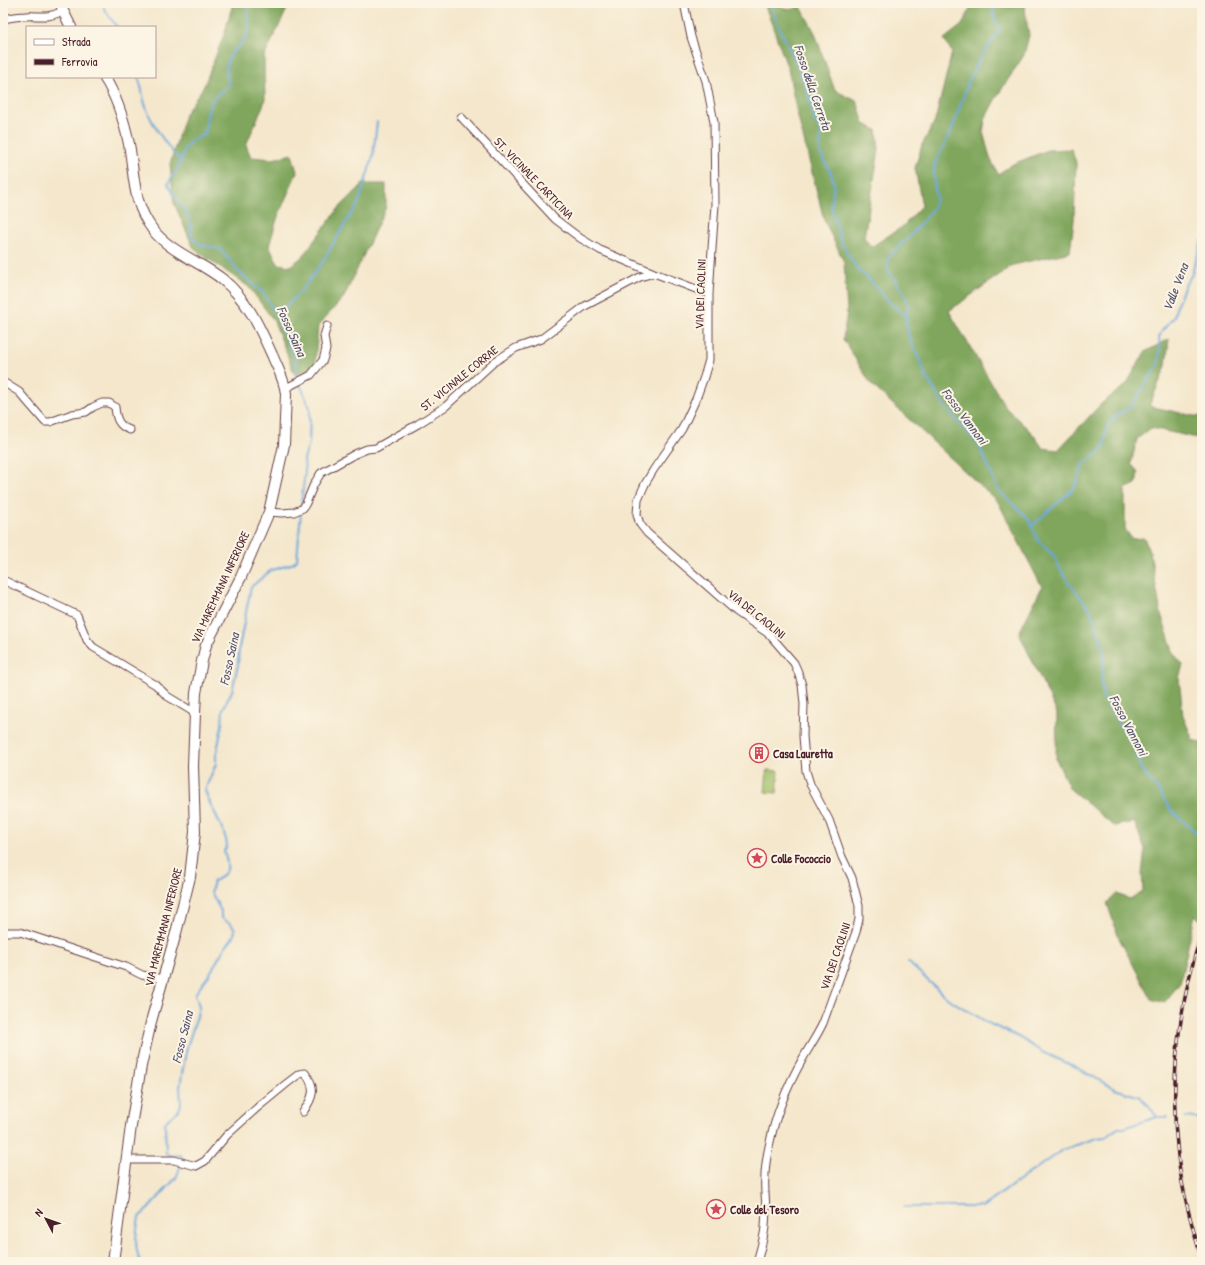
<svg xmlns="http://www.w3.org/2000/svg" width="1205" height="1265" font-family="'Patrick Hand',sans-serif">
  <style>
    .green { fill: #9fbf67; stroke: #746f49 }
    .forest { fill: #7fa65c; stroke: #646244 }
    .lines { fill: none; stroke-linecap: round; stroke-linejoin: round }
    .stream { stroke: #69a6db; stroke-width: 2 }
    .street-casing { stroke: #643d43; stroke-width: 9 }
    .secondary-casing { stroke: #643d43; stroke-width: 12 }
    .street { stroke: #fff; stroke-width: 7 }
    .secondary { stroke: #fff; stroke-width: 10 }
    .rail-casing { stroke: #4a1f2b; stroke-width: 3.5 }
    .rail { stroke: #fcf5e5; stroke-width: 2; stroke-dasharray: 6; stroke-linecap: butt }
    .labels { text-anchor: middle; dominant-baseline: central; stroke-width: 4; stroke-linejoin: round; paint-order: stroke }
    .street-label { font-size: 12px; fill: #4a1f2b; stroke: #fcf5e5 }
    .poi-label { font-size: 12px; font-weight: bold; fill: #4a1f2b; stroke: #fcf5e5; text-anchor: start }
    .water-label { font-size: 13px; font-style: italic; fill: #565571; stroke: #fcf5e5 }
  </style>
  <rect width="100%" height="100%" fill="#fcf5e5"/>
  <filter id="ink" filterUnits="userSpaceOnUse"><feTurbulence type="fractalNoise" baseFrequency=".025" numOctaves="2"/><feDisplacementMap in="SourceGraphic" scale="8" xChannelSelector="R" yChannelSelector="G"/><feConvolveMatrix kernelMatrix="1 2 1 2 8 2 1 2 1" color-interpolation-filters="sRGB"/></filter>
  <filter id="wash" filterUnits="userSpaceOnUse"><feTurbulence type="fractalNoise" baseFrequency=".012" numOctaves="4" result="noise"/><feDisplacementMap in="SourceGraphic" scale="16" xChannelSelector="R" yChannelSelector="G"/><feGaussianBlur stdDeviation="0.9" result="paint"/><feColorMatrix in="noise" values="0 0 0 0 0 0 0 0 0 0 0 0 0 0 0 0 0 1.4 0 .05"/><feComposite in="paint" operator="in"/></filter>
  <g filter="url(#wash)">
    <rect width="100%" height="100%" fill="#f4e7cc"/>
    <path class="green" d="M767 770 779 771 777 793 765 792Z"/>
    <path class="forest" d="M233 3H290L264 57 265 101 246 145 251 157 273 159 292 154 297 172 277 219 269 246 278 264 290 266 301 258 339 208 363 184H386V207L344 297 318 326 315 365 295 375 274 321 249 287 194 249 174 203 170 164 185 114 204 86 225 32Z
      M764 3H777L784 9H793L799 3 815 33 834 88 838 92 857 101 864 124 877 130 879 150 864 237 871 247 902 227 922 206 915 168 922 145 935 121 952 52 944 39 962 25 973 3H1025L1026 18 1029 35 1024 55 996 98 986 117 983 132 990 158 998 174 1013 164 1048 150 1071 149 1076 162 1074 221 1070 252 1013 265 949 311 1006 408 1032 433 1043 448 1058 450 1101 404 1126 385 1145 352 1169 339 1166 366 1149 406 1194 416H1202V439L1151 428 1137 439 1131 464 1138 472 1136 484 1125 489V529L1132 539 1144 538 1150 553 1161 614 1174 654 1183 665 1179 678 1183 716 1193 740 1202 743V922L1195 915 1180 983 1164 1003 1151 999 1119 938 1107 903 1117 894 1130 899 1143 891 1142 873 1145 849 1134 822 1114 826 1070 789 1056 759 1057 713 1019 633 1042 587 998 502 871 384 843 339 847 312 844 262 824 220 796 109 788 69Z"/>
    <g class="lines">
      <path class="stream" d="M104 3V9L117 27
        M249 3C245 12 250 22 248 31 246 43 235 47 230 56 224 65 227 76 229 85 224 89 219 93 214 98 207 106 206 123 205 134L191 141 185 148 181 162 168 184C175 201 195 215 191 236L199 244 220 249 238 271 263 293 276 314 281 328 296 359V371L299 379
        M770 3 781 32 798 66 808 94 815 121 821 133 820 153 831 173 834 184 831 206 842 244 856 268 870 280 889 302 907 317
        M994 3 993 16 1000 30 981 57 970 77 953 127 934 166V178L936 200 932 210 912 234 891 254 887 264 889 272 905 295 908 307 906 324 911 342 922 365 925 375 945 407 979 445 998 490 1028 518 1032 526 1037 539 1053 555 1066 579 1090 609 1103 646 1104 661 1101 682 1103 697 1134 748 1141 769 1159 791 1170 809 1202 838
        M138 77C142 86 142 95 145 104 151 124 167 146 181 162
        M278 318 286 306 301 291 321 264 351 214 358 205 373 156 377 122
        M300 384 310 408 309 443 304 459 305 472 301 504
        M1032 526 1072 490 1076 484 1084 463 1098 453 1104 446 1107 426 1118 414 1130 408 1158 365 1160 351 1159 337 1162 331 1174 317 1177 305 1185 285 1191 276 1202 241
        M908 962 947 998 990 1024 1019 1037 1042 1052 1076 1067 1115 1089 1140 1097 1149 1106 1157 1117
        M1186 1117 1202 1119
        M183 1160 181 1155 171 1156 166 1153 165 1123 168 1119 179 1110 181 1104 180 1087 183 1068 187 1047 197 1016 199 1006 195 994 209 975 225 947 234 936 235 929 231 924 221 918V911L211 892 214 881C231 871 229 869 224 851L227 845C225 826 210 809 205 790L216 764V756L222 726 223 709 232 691 238 665 239 648 251 587 270 571 294 563 297 560 301 511
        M904 1207H982L1062 1150 1097 1138 1105 1137 1118 1128H1124L1157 1117H1168
        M140 1262C134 1245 136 1234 139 1217L148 1209 176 1178 181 1165"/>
    </g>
  </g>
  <g filter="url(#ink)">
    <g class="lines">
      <defs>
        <path id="street" d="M684 3 691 37 706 81 714 122 715 204 709 294V360L704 377 696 399 682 429 654 469 645 484 638 500 637 515 640 524 647 533 737 612 769 634 794 663 798 672 802 685 804 704 803 736 806 771 810 784 829 820 842 857 852 878 859 906V919L856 932 823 1023C817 1036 809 1047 802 1060 788 1085 776 1113 770 1142 766 1158 764 1177 765 1193 766 1204 766 1215 765 1227 764 1238 760 1251 757 1262
          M3 19C10 18 18 16 25 16 42 15 46 19 63 11
          M461 117 555 219 580 238 600 250 654 273 709 294
          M3 382 19 392 45 422H50L72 414 86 412 93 407 102 403H109L115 407C116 418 118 426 130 430
          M286 388 311 375 323 360 326 349 324 336 327 326
          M269 512 282 513 294 512 303 508 306 503 314 484 321 473 355 454 367 449 376 448 418 424 446 406 494 362 516 348 541 339 585 306 640 277 654 273
          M3 580 77 615 87 640 93 647 156 685 167 696 195 713
          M3 932H20L126 967 142 975 163 979
          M127 1160H174L196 1166 205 1161 227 1135 258 1107 286 1084 299 1074 305 1073C317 1088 313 1098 303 1112"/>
        <path id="secondary" d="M61 3 63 11 71 27
          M104 77C117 97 124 120 129 144 135 177 132 202 153 230 169 251 202 263 222 279 248 300 260 328 273 357 278 369 285 381 286 394L284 445 269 512 241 577 206 645 202 661 196 693 195 713 193 766 195 832 190 877 176 933 152 1018 141 1066 131 1126 113 1262"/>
      </defs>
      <use href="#street" class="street-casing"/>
      <use href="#secondary" class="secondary-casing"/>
      <use href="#street" class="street"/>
      <use href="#secondary" class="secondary"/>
      <defs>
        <path id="rail" d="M1202 932C1179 1004 1169 1081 1178 1156 1182 1191 1192 1226 1202 1260"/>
      </defs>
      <use href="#rail" class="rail-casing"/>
      <use href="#rail" class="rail"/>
    </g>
  </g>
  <defs>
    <symbol id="building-ring" viewBox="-11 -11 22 22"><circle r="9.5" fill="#fcf5e5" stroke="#d1495b" stroke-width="1.5"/><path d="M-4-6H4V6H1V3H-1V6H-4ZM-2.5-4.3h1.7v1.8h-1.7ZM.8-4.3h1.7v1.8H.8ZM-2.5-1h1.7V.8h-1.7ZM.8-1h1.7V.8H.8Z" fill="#d1495b"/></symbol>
    <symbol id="sight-ring" viewBox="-11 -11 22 22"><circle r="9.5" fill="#fcf5e5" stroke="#d1495b" stroke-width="1.5"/><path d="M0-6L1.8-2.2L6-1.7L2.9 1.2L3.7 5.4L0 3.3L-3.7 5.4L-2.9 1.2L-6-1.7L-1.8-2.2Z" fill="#d1495b"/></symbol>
  </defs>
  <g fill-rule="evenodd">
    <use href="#building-ring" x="748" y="742" width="22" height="22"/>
    <use href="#sight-ring" x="746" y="847" width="22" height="22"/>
    <use href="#sight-ring" x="705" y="1198" width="22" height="22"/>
  </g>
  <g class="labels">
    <g class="street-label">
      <text transform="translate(534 178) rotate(46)">ST. VICINALE CARTICINA</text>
      <text transform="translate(700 294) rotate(-88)">VIA DEI CAOLINI</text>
      <text transform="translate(459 378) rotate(-39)">ST. VICINALE CORRAE</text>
      <text transform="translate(220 587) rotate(-65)">VIA MAREMMANA INFERIORE</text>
      <text transform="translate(757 614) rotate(39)">VIA DEI CAOLINI</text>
      <text transform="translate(163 927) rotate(-76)">VIA MAREMMANA INFERIORE</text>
      <text transform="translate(835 956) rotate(-71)">VIA DEI CAOLINI</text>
    </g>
    <g class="poi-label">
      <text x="773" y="753">Casa Lauretta</text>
      <text x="771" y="858">Colle Fococcio</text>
      <text x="730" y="1209">Colle del Tesoro</text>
    </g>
    <g class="water-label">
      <text transform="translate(813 87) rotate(71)">Fosso della Cerreta</text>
      <text transform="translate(1175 287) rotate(-69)">Valle Vena</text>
      <text transform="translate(292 331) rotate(66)">Fosso Saina</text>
      <text transform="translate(965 416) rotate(53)">Fosso Vannoni</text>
      <text transform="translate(229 659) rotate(-78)">Fosso Saina</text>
      <text transform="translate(1129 725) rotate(62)">Fosso Vannoni</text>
      <text transform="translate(182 1037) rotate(-76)">Fosso Saina</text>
    </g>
  </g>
  <rect width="1205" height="1265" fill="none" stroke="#fcf5e5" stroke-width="16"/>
  <rect x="26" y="26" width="130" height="52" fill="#fcf5e5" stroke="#b59f9b"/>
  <rect x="34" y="39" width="20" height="6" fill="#ffffff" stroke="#b59f9b"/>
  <text x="62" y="46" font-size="12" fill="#4a1f2b">Strada</text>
  <rect x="34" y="59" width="20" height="6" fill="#4a1f2b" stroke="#b59f9b"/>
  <text x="62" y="66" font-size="12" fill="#4a1f2b">Ferrovia</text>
  <g transform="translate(46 1219) rotate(311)" stroke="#fcf5e5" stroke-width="3" paint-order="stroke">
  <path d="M0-3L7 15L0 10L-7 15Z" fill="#4a1f2b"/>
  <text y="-6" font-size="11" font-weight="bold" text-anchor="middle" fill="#4a1f2b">N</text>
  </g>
</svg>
